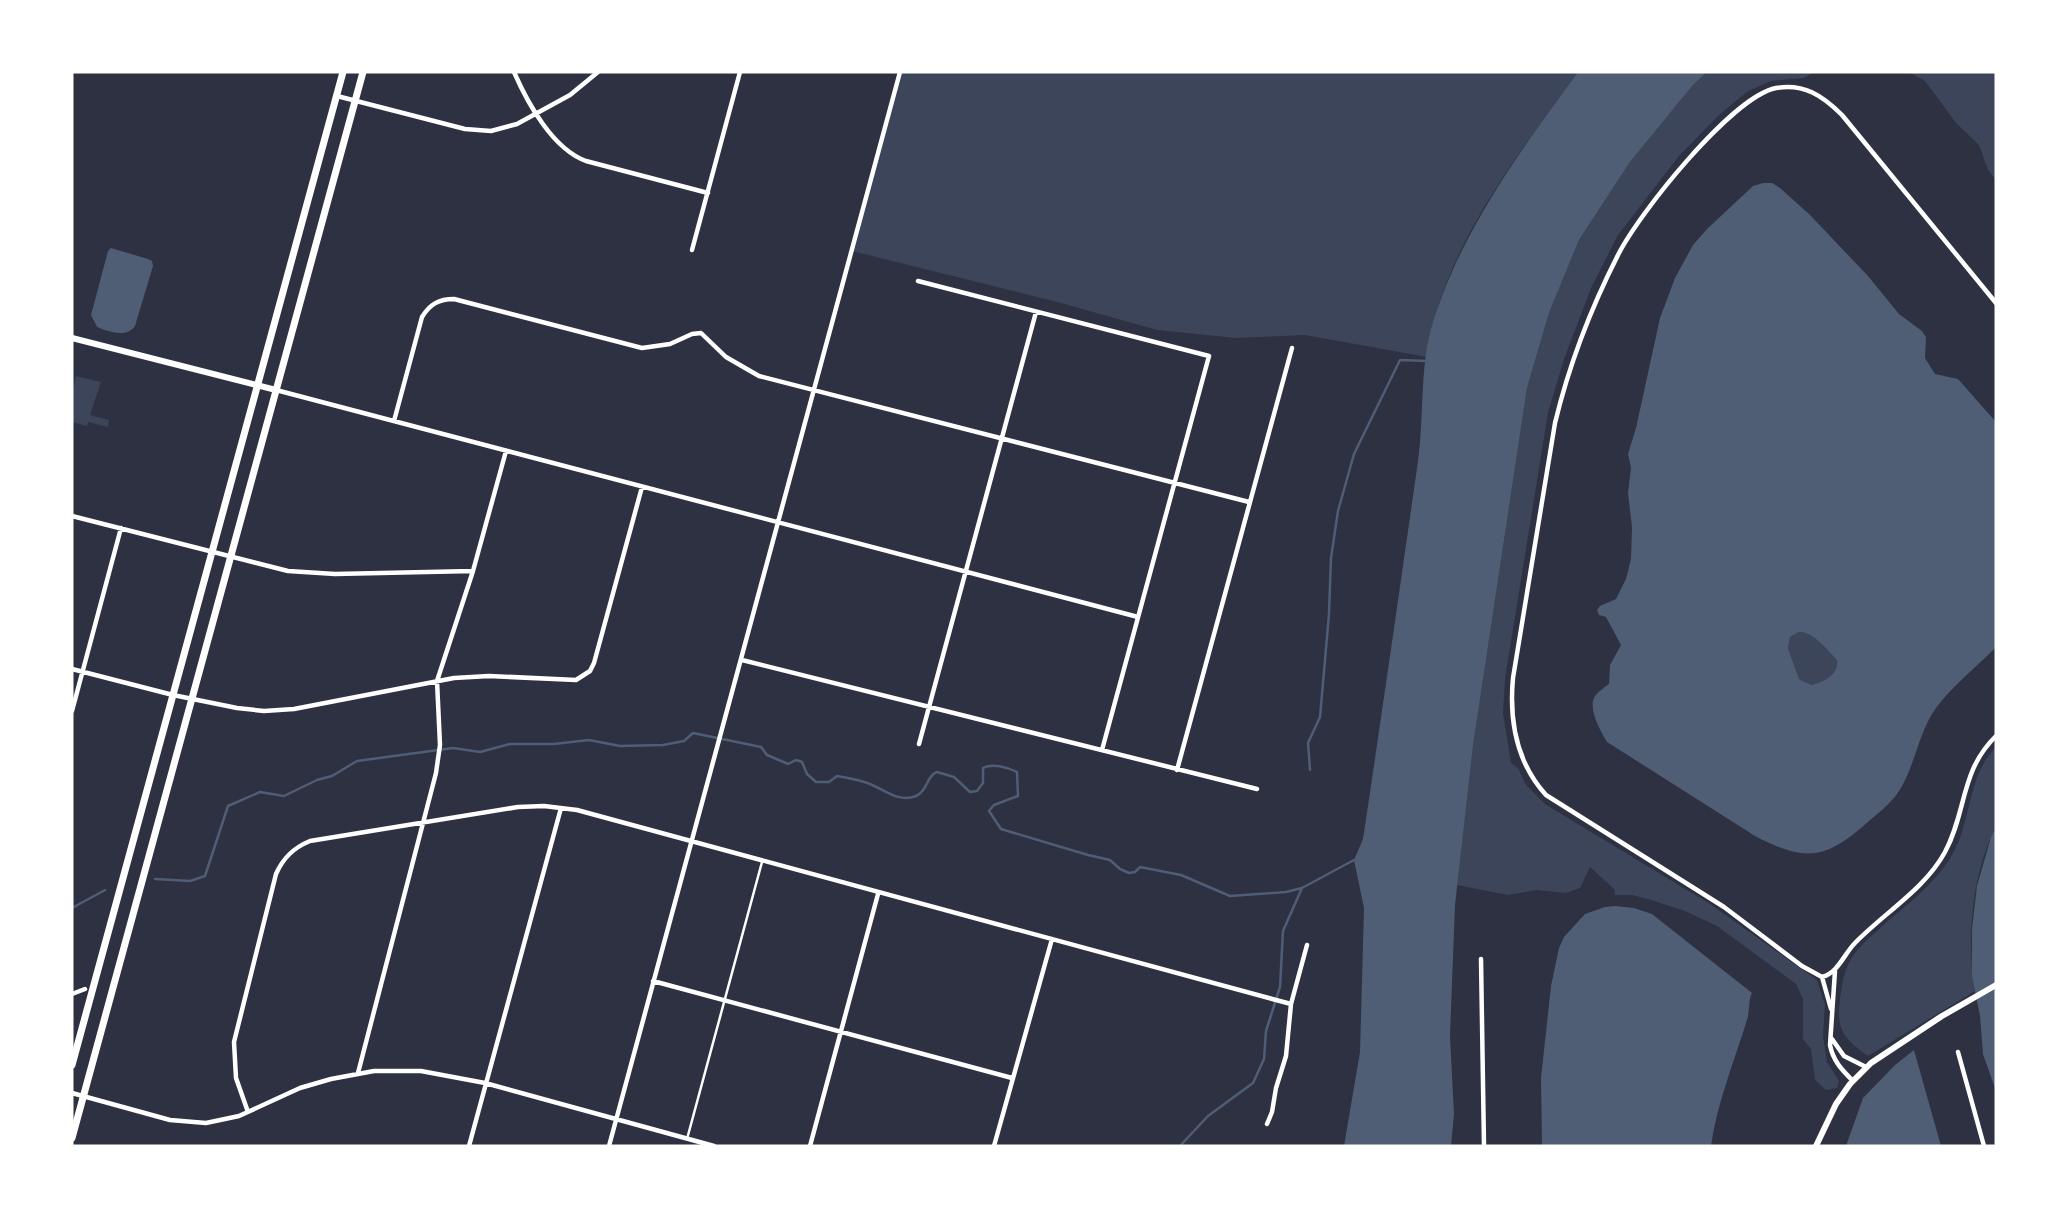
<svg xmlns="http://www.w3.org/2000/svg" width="2068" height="1218" font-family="'Nunito Sans',sans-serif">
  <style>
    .green { fill: #3c4559 }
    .water { fill: #4f5d75; fill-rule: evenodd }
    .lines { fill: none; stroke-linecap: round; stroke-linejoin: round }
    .stream { stroke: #4f5d75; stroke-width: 2.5 }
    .service { stroke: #fff; stroke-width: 2.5 }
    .minor { stroke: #fff; stroke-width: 4.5 }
    .tertiary { stroke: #fff; stroke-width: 6 }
    .primary { stroke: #fff; stroke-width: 7 }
  </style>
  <rect width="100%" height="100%" fill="#2d3142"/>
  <path class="green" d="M900 72H1578C1517 156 1441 251 1427 357L1305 335 1236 338 1157 330 1061 303 852 251Z
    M1707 72H1814L1804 78 1771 81 1748 91 1719 115 1679 156 1618 235 1592 286 1564 359 1548 413 1505 679 1503 713 1511 763 1518 768 1526 785 1545 804 1710 904 1817 980 1825 1005 1823 1036 1827 1062 1839 1081 1837 1088 1826 1090 1815 1080 1811 1049 1803 1039V999L1796 984 1717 926 1685 911 1648 899 1632 895H1615L1614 889 1590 867 1580 888 1566 893 1537 890 1508 895 1457 885 1473 746 1527 388 1549 313 1579 240 1630 162 1693 85Z
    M1909 72H1996V180L1988 170 1979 145 1956 123 1925 81Z
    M76 376 101 382 90 415 109 420 108 427 88 422 87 426 72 422V394Z
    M1799 632C1814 632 1827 650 1837 660 1839 675 1823 682 1811 685L1799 679 1788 648 1790 637Z
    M1996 747V827C1972 872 1966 942 1975 991L1868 1056C1843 1038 1836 1030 1840 999 1842 987 1843 974 1849 963 1855 950 1867 940 1877 931 1903 907 1934 886 1952 855 1972 821 1967 776 1996 747Z"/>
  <path class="water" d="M1578 72H1707L1693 85 1630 162 1579 240 1549 313 1527 388 1473 746 1455 905 1450 1036 1454 1114 1451 1146H1344L1360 1052 1364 908 1354 860 1363 839C1382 713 1400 587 1418 461 1424 419 1420 368 1431 329 1459 233 1520 151 1578 72Z
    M1763 183H1772L1780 188 1810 215 1868 276 1899 314 1922 331 1926 337 1925 358 1935 374 1958 379 1996 422V647C1978 666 1951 687 1936 708 1919 732 1916 761 1902 786 1895 800 1881 811 1869 821 1827 859 1806 863 1755 836L1607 742C1601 732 1587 708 1595 696 1598 692 1605 687 1609 684L1610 665 1621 645 1606 617 1599 615 1597 610 1600 606 1616 599 1626 579 1631 559 1632 527 1628 493 1631 468 1628 454 1636 428 1660 318 1675 278 1693 245 1707 229 1753 186ZM1799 632C1814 632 1827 650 1837 660 1839 675 1823 682 1811 685L1799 679 1788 648 1790 637Z
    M111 248 148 259 152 261 153 266 135 326C127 338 109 332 97 327L91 315 108 251Z
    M1996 827V1091L1983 1054 1980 1016 1972 976V929L1977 886 1991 837Z
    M1615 906 1634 908 1652 914 1752 993C1748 1001 1750 1011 1747 1020 1734 1062 1717 1103 1711 1146H1542L1541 1078 1551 986 1559 948 1564 937 1585 914 1605 907Z
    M1914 1050 1941 1146H1846L1863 1098 1895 1065Z"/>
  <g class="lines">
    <path class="stream" d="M1310 770 1308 743 1320 717 1329 614 1331 558 1338 511 1354 454 1400 360 1427 361
      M155 879 190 881 205 876 228 806 260 792 284 796 317 780 332 776 357 761 453 748 480 752 510 744H554L589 740 620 746 663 745 684 741 693 733 761 747 767 755 788 764 796 760 802 762 807 774 816 782H829L837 776C847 778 860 780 870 784 885 790 899 803 916 796 928 791 926 776 937 772L954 777 970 792 977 791 983 783V768C992 763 1007 767 1017 772L1018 796 994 805 989 811 1001 829 1088 855 1110 860 1120 869 1129 873 1135 872 1140 867 1181 875 1230 896 1286 892 1302 888 1354 860
      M72 908 105 890
      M1180 1146 1208 1116 1253 1083 1264 1059 1266 1031 1280 987 1283 931 1302 888"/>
    <path class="service" d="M687 1139 762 862"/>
    <path class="minor" d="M514 72C528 104 553 149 586 161L708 193
      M337 96 465 129 491 131 517 124 570 95 598 72
      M692 250 740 72
      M918 281 1209 356 1102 750
      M1996 303 1842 115C1823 96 1804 83 1776 88 1732 97 1639 213 1618 255 1591 308 1569 365 1555 423L1513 678C1509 721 1516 762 1546 795L1724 907 1802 966 1822 977C1838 973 1844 954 1855 943 1884 913 1925 889 1945 852 1967 811 1960 771 1996 736
      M276 390 1138 617
      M394 421 422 317C430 304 439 299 454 299L642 348 670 344 692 334 701 333 726 357 759 376 1249 502
      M72 516 288 571 335 574 473 571
      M742 660 1257 789
      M72 669 173 695 237 708 264 711 294 709 454 678 489 676 576 680 590 671 594 663 642 487
      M72 711 121 528
      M919 744 1036 312
      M1177 770 1292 348
      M1481 959 1484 1146
      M1835 971 1830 1045C1833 1061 1842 1070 1853 1081
      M1822 977 1831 1009
      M653 981 1012 1078
      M72 994 85 989
      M1832 1039 1844 1056 1866 1067
      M1958 1052 1984 1146
      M358 1073 436 773 440 745 437 681 473 571 506 451
      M72 1093 170 1120 206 1123 239 1116 300 1088 331 1079 374 1071H421L485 1083 714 1146
      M248 1112 236 1078 234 1042 276 874C283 858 293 848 310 841L518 807 544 806 577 810 1291 1004
      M1267 1124 1272 1112 1276 1088 1286 1056 1291 1004 1307 945
      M469 1146 561 808
      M609 1146 900 72
      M810 1146 878 894
      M994 1146 1052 939"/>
    <path class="tertiary" d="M72 338 276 390
      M1816 1146 1836 1104 1850 1084 1871 1063 1942 1016 1996 985"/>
    <path class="primary" d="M72 1065 343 72
      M72 1138 363 72"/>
  </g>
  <rect width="2068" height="1218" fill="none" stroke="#ffffff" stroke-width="147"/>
</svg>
